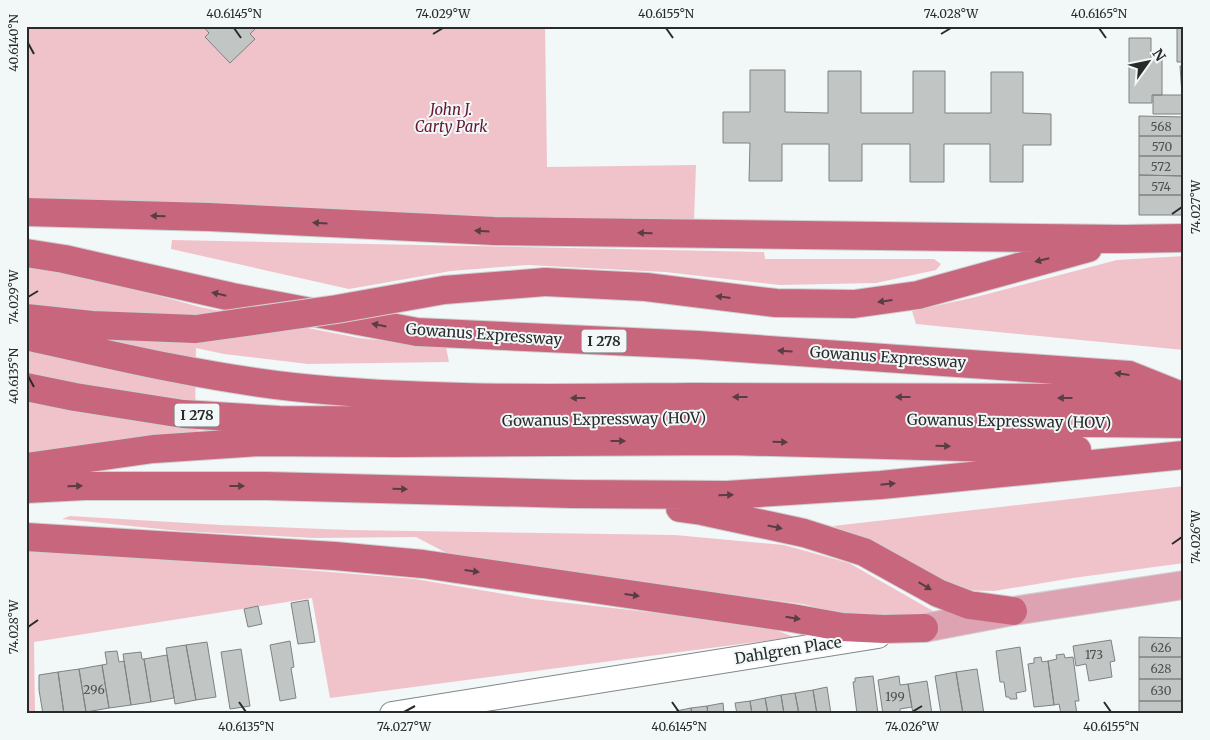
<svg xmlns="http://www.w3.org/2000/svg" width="1210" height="740" font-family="Merriweather,serif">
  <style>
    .green { fill: #f0c3cb }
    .building { fill: #c1c6c5; stroke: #7e8282 }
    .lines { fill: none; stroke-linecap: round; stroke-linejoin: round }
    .minor-casing { stroke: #828786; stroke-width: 26 }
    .major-casing { stroke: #d0d0d0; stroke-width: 30 }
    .highway-casing { stroke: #d0d0d0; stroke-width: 30 }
    .minor { stroke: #fff; stroke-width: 24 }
    .major { stroke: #dea3b2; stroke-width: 28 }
    .highway { stroke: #c8667e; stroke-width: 28 }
    .highway-bridge-casing { stroke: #d0d0d0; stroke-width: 30; stroke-linecap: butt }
    .highway-bridge { stroke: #c8667e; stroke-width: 28 }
    .oneway { fill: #593d44 }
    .ticks { fill: none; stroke: #292b2b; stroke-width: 2 }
    .labels { text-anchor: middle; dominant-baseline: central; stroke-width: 4; stroke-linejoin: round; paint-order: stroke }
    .number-label { font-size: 12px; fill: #4f5252 }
    .shield { fill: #f2f7f7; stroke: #656868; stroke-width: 1 }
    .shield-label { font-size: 14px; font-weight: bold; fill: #292b2b }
    .park-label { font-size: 15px; font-style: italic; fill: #62162f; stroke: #f2f7f7 }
    .street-label { font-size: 15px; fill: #292b2b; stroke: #f2f7f7 }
    .neatline { fill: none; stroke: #292b2b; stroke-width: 2 }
    .ticks-label { font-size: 12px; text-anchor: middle; fill: #292b2b }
  </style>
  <rect width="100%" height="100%" fill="#f2f7f7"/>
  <path class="green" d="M26 26H545L547 167 696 165 694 220 332 216 26 202Z
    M172 240 764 252 765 259H934L941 264 936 270 876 283 780 285 665 272 527 265 451 271 349 289 171 249Z
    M1184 256V350L916 324 912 311 976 297 1117 260Z
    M26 265 89 277 200 307 359 338 446 347 449 362 308 364 224 354 196 348 195 425 199 430 169 461 74 472 26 481Z
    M1184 486V563L1073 578 994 591 955 590 910 563 833 526Z
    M70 516 221 525 349 530 675 535 784 545 849 563 940 615 863 619 803 604 458 559 416 537 314 538 180 531 62 519Z
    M26 547 415 579 533 599 763 625 794 637 330 698 312 598 34 642 35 714H26Z"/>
  <path class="building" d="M203 26H258L250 34 255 39 230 63 205 37 209 33Z
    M1177 26H1184V62H1177Z
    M1129 38H1151V59H1162V95H1152V103H1129Z
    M1180 66H1184V114H1153V95H1182Z
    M750 70H785V112L828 113V71H861V113H913V71H945V113H991V72H1023V113L1051 114V145H1023V182H990V144H944V182H910V144H862V181H829V144H782V181H749L750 143H723V112H750Z
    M1139 116 1184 117V136H1139Z
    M1139 136H1184V156H1139Z
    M1139 156H1184V176L1139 175Z
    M1139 175 1184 176V195H1139Z
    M1139 195H1184V215H1139Z
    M308 600 315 642 298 644 291 603Z
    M258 606 262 624 248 627 244 609Z
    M1139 637 1184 638V657H1139Z
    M1111 640 1115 661 1110 662 1112 677 1089 681 1086 664 1076 666 1073 646Z
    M290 641 294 667 291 668 296 698 280 701 270 645Z
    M207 642 216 697 196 700 186 645Z
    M186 645 196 700 175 704 166 648Z
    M1020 647 1026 691 1016 693 1017 699H1010L1009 697H1006L1004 682H1000L996 651Z
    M241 649 250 706 230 709 221 652Z
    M117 651 119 662 124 661 131 705 109 708 102 665 107 664 105 652Z
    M141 652 142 659H144L151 702 131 705 123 654Z
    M1064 654 1065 658 1073 657 1079 701H1075L1077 714H1061L1059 704 1054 705 1048 661 1057 659 1056 655Z
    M167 655 174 698 151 702 144 659Z
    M1041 657 1042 662 1048 661 1054 705 1034 707 1028 664 1034 663V658Z
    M1139 657H1184V679H1139Z
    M102 665 109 708 86 712 79 669Z
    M79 669 86 712 64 714 58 672Z
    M977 669 984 714H963L956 672Z
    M58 672 64 714H43L39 690V675Z
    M956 672 963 714H941L935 676Z
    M873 676 878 714H857L853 682H855V678Z
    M899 676 900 685 908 684 912 707 900 709V714H883L878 680Z
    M1139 679H1184V701H1139Z
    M927 681 932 714H913L908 684Z
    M827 687 831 714H817L813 690Z
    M813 690 817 714H799L795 693Z
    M795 693 799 714H784L781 695Z
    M781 695 784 714H768L765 698Z
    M765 698 768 714H752L750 701Z
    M750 701 752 714H737L735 703Z
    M1139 701H1184V714H1139Z
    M723 703 724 714H708L707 706Z
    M707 706 708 714H692L691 708Z
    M691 708 692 714H677L676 711Z"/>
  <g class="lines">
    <defs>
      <path id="minor" d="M392 714 878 636"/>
      <path id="major" d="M924 628 1013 611 1184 585"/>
      <path id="highway" d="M26 212 209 217 494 231 1123 239 1184 238
        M26 253 64 259 232 297 417 332 698 345 1129 375 1184 397
        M545 282 646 287 776 303 854 304 918 295 1088 248
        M26 318 92 325 196 329
        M26 336C115 356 203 377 293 387 425 401 559 398 692 397 852 397 1012 397 1172 398
        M26 387 75 397 183 414 279 420 509 421 677 418 1184 424
        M26 467 153 449 258 442 396 443 730 441 1077 450
        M26 489 85 486H267L572 494 727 495 881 485 1184 455
        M680 508 702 511 804 533 864 552 938 593 969 605 1013 611
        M26 537 335 556 423 564 792 618 842 627 884 629 924 628"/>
    </defs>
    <use href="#minor" class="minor-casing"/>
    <use href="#major" class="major-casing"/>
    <use href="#highway" class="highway-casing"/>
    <use href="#minor" class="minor"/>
    <use href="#major" class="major"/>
    <use href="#highway" class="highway"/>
    <defs>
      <path id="highway-bridge" d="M196 329 337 309 444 290 545 282"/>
    </defs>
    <use href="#highway-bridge" class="highway-bridge-casing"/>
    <use href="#highway-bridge" class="highway-bridge"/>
  </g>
  <defs><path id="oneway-solid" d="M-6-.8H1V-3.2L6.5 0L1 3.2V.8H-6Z" transform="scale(1.25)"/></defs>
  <g class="oneway">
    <use href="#oneway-solid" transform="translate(158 216) rotate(-178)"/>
    <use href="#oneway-solid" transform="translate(320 223) rotate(-177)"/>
    <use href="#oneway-solid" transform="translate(482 231) rotate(-177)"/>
    <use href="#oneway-solid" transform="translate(645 233) rotate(-179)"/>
    <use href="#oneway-solid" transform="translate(1042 260) rotate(166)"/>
    <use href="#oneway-solid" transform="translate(219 294) rotate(-167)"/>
    <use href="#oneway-solid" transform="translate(723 297) rotate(-173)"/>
    <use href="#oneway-solid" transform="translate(885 301) rotate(172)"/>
    <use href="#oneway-solid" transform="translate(379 325) rotate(-169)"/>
    <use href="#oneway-solid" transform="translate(785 351) rotate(-176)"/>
    <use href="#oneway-solid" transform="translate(1122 374) rotate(-173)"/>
    <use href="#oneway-solid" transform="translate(740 397) rotate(180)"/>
    <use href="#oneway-solid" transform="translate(903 397) rotate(180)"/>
    <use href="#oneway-solid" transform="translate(578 398) rotate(180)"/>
    <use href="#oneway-solid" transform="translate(1065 398) rotate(-180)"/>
    <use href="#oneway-solid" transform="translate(618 441)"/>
    <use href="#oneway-solid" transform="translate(780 442) rotate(1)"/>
    <use href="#oneway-solid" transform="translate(943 446) rotate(1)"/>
    <use href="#oneway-solid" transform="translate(888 484) rotate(-6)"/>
    <use href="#oneway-solid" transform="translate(75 486) rotate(-2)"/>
    <use href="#oneway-solid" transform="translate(237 486)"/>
    <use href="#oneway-solid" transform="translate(400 489) rotate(1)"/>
    <use href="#oneway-solid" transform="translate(726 495) rotate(-1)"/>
    <use href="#oneway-solid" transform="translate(775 527) rotate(12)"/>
    <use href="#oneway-solid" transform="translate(472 571) rotate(8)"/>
    <use href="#oneway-solid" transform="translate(925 586) rotate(31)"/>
    <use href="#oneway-solid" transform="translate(632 595) rotate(8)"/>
    <use href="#oneway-solid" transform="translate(793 618) rotate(9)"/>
  </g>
  <path class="ticks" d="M234 28 241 38M666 28 673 38M1099 28 1106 38M433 34 443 28M941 34 951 28M28 43 34 54M1172 214 1182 207M28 297 38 291M28 376 34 387M1172 544 1182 537M28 627 38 620M239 702 246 712M672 702 679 712M1104 702 1111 712M404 712 415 706M912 712 922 706"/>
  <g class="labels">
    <g class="number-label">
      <text x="1161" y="126">568</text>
      <text x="1162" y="146">570</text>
      <text x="1161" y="166">572</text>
      <text x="1161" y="186">574</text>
      <text x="1161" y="647">626</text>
      <text x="1094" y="654">173</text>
      <text x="1161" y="668">628</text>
      <text x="94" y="689">296</text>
      <text x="1161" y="690">630</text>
      <text x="895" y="696">199</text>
    </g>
    <g class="shield">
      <rect x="581.5" y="329.5" width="45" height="23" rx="4"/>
      <rect x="174.5" y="403.5" width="45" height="23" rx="4"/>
    </g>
    <g class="shield-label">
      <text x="604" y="341">I 278</text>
      <text x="197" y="415">I 278</text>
    </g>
    <g class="park-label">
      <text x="451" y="109">John J.<tspan x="451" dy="17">Carty Park</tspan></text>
    </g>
    <g class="street-label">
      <text transform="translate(484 334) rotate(4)">Gowanus Expressway</text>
      <text transform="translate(888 357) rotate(4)">Gowanus Expressway</text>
      <text transform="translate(604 419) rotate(-1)">Gowanus Expressway (HOV)</text>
      <text transform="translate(1009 421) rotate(1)">Gowanus Expressway (HOV)</text>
      <text transform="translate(788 650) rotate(-9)">Dahlgren Place</text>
    </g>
  </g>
  <rect width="1210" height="740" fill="none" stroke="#f2f7f7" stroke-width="55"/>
  <g transform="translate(1148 62) rotate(57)" stroke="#f2f7f7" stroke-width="4" paint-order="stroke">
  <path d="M0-4L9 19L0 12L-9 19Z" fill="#292b2b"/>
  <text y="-8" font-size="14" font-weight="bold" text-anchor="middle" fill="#292b2b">N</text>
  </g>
  <rect x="28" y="28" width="1154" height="684" class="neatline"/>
  <g class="ticks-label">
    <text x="234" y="18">40.6145°N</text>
    <text x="443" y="18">74.029°W</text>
    <text x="666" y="18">40.6155°N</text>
    <text x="951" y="18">74.028°W</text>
    <text x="1099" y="18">40.6165°N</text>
    <text transform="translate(14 43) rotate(-90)" y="4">40.6140°N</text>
    <text transform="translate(1196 207) rotate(-90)" y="4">74.027°W</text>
    <text transform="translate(14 297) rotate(-90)" y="4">74.029°W</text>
    <text transform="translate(14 376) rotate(-90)" y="4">40.6135°N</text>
    <text transform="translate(1196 537) rotate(-90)" y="4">74.026°W</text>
    <text transform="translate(14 627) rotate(-90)" y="4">74.028°W</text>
    <text x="246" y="731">40.6135°N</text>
    <text x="404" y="731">74.027°W</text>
    <text x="679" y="731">40.6145°N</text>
    <text x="912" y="731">74.026°W</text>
    <text x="1111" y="731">40.6155°N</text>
  </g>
</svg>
